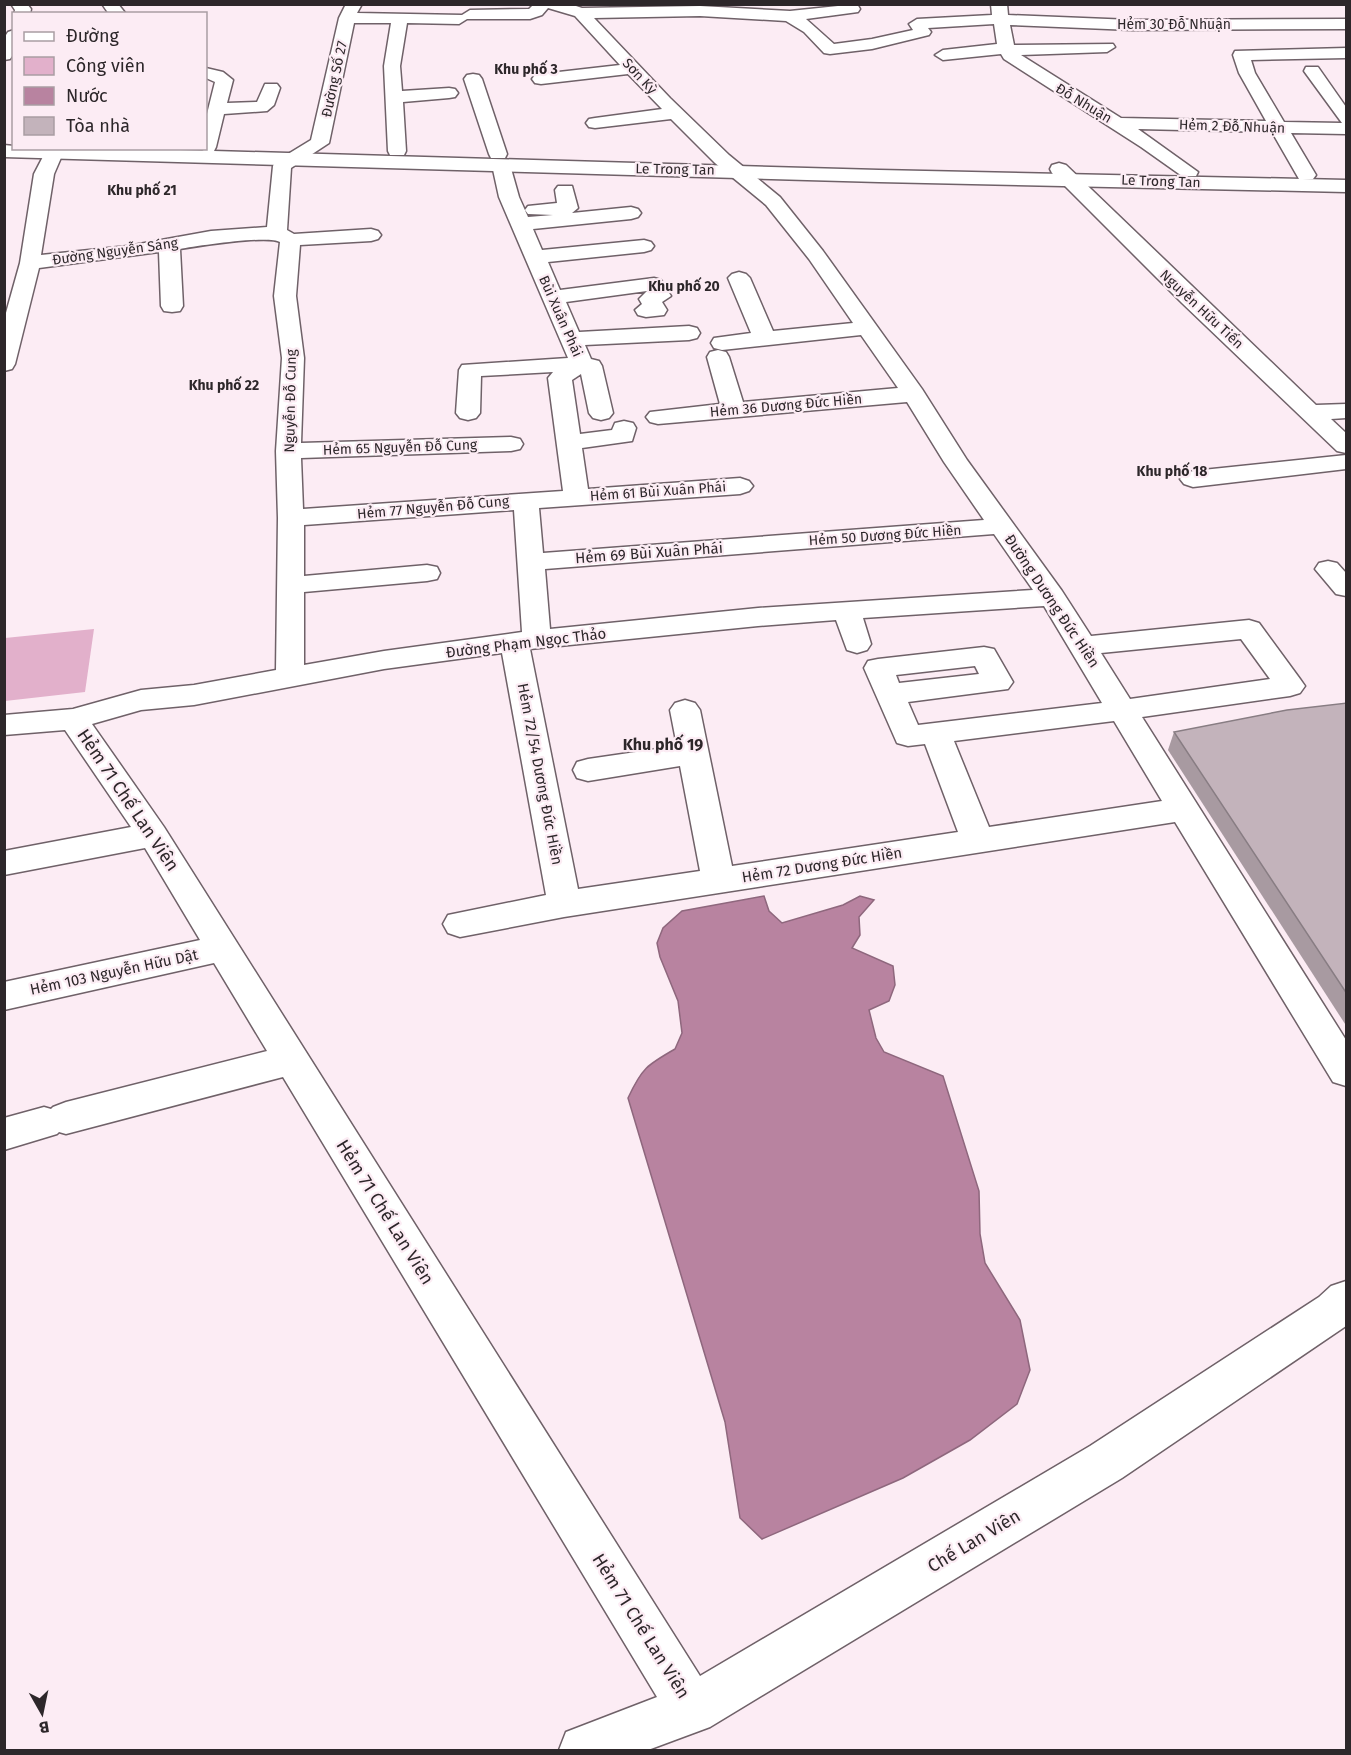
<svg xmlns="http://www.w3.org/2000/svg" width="1351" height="1755" viewBox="0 0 1351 1755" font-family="'Fira Sans',sans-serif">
<rect width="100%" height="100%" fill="#fcecf4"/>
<path fill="#e2b0cb" d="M 94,629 L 85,692 L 5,701 L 5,638 Z"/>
<path fill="#b883a0" stroke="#8e677d" stroke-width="1.5" d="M 764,896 L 769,911 L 782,923 L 843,905 L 860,896 L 874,900 L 859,917 L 860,935 L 852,948 L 893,966 L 895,985 L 889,1001 L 869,1010 L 876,1038 L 884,1052 L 943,1076 L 979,1191 L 980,1234 L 985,1263 L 1020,1320 L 1030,1370 L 1017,1404 L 970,1440 L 903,1478 L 762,1539 L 740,1518 L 725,1422 L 628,1098 C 642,1068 647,1065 675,1049 L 682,1033 L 678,1001 L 660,957 L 657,943 L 663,928 L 682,911 Z"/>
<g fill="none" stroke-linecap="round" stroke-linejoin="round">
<defs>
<path id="minor" d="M 11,4 L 27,4 L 31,9 L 30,14 L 14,14 L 15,10 Z
M 102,4 L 118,4 L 126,14 L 109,14 Z
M 346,4 L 362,4 L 357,13 L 462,15 L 470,10 L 529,9 L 534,4 L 570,4 L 582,8 L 700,6 L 790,11 L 857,4 L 860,9 L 858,12 L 806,19 L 834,44 L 872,39 L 913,30 L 909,24 L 917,19 L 992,15 L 991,4 L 1007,4 L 1008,15 L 1132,20 L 1346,19 L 1346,29 L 1132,30 L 1010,25 L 1014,45 L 1113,44 L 1115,47 L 1107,52 L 1021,55 L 1121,118 L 1266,121 L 1239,73 L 1233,55 L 1235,51 L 1346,48 L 1346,58 L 1251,60 L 1255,73 L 1284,122 L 1342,123 L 1304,71 L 1306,67 L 1318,67 L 1346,107 L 1346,134 L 1291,133 L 1316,175 L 1313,179 L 1299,179 L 1272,132 L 1138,129 L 1198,172 L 1196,176 L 1182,176 L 1141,147 L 1004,59 L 1001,54 L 943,60 L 935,55 L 943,50 L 997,44 L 994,24 L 928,28 L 931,32 L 929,35 L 872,49 L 830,54 L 824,53 L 804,32 L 786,21 L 700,16 L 594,18 L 670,98 L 729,155 L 780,197 L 823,251 L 922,389 L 967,460 L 1062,591 L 1091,636 L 1249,620 L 1259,623 L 1300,679 L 1305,686 L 1300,693 L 1290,696 L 1142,717 L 1346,1040 L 1346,1086 L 1333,1082 L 1175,822 L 564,917 L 460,937 L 448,933 L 443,924 L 448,915 L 546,895 L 502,653 L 384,669 L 194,705 L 141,710 L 92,724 L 164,827 L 700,1676 L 1090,1446 L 1319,1297 L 1331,1286 L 1346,1281 L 1346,1326 L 1122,1478 L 710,1727 L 648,1750 L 559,1750 L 566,1732 L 657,1697 L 283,1077 L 66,1134 L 59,1132 L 57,1134 L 4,1150 L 4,1118 L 44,1107 L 51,1109 L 53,1107 L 66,1102 L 267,1051 L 214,963 L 4,1010 L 4,982 L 200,940 L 145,848 L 4,875 L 4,851 L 131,827 L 65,730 L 4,735 L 4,715 L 73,709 L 141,690 L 194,685 L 276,670 L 278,518 L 276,451 L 282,358 L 274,296 L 280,242 C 268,235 197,246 180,249 L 183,306 L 180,311 L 172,312 L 164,311 L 161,306 L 159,252 L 39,268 L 15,364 L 12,369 L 4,371 L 4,320 L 20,263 L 34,174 L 47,149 L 61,149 L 63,153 L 54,174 L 41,255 L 128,246 L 211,231 L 267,227 L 273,166 L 275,162 L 311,140 L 339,18 ZM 548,8 L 575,16 L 620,65 L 541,74 L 535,75 L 532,79 L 535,83 L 541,84 L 628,74 L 662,109 L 595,118 L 589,119 L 586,123 L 589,127 L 595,128 L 671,119 L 715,163 L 766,205 L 809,259 L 853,323 L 773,331 L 750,278 L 746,274 L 739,272 L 732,274 L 728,278 L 751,333 L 714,338 L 711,343 L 714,348 L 722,350 L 861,335 L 898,388 L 743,402 L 729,357 L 726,352 L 718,350 L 710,352 L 707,357 L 720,404 L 650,412 L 646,417 L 650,422 L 658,424 L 907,402 L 944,462 L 984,520 L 543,553 L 539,508 L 740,494 L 749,491 L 753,486 L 749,481 L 740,478 L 588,489 L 582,448 L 632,441 L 636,428 L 633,423 L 624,421 L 615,423 L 612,430 L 580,434 L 572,380 L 581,374 L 589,413 L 593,418 L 601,420 L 609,418 L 613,413 L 602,366 L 599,361 L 591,359 L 585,345 L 689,340 L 697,338 L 700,333 L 697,328 L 689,326 L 579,332 L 566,302 L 647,291 L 639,299 L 642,304 L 635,310 L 638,315 L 646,317 L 664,315 L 667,310 L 662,302 L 671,296 L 661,280 L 654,278 L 560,290 L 548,262 L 644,252 L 651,250 L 654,246 L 651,242 L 644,240 L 542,250 L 533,229 L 631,219 L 638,217 L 641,213 L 638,209 L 631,207 L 572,213 L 578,208 L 572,186 L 558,186 L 555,190 L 557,203 L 528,206 L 525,210 L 528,214 L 553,215 L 528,217 L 519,197 L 510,165 L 508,161 L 494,161 L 492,165 L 499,197 L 568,358 L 462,365 L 459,370 L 456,413 L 460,418 L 468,420 L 476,418 L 480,413 L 481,376 L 553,372 L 548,378 L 563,491 L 303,509 L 301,458 L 511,451 L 520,449 L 523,444 L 520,439 L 511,437 L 301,443 L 304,358 L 296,296 L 300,245 L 371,241 L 378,239 L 381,235 L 378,231 L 371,229 L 294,234 L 287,230 L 291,168 L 329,143 L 354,23 L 391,23 L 384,66 L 388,151 L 390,155 L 404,155 L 406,151 L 403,102 L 449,98 L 455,97 L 458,93 L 455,89 L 449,88 L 402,91 L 400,66 L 407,23 L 459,24 L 467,19 L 530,19 L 542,15 ZM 514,510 L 522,632 L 384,651 L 304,665 L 304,592 L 427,581 L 437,579 L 440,573 L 437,567 L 427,565 L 304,576 L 304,525 ZM 994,534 L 1033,590 L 758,608 L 550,629 L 545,569 ZM 1044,606 L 1102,703 L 918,725 L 908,702 L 1008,689 L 1013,682 L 994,649 L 984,647 L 878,659 L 868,661 L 864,668 L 897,743 L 908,746 L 925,744 L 958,832 L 732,866 L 700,710 L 695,703 L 685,700 L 675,703 L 670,710 L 677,746 L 588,759 L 577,762 L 573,770 L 577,778 L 588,781 L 680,766 L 700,871 L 578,889 L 530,649 L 758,626 L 836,620 L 847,650 L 857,653 L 867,650 L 871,644 L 863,618 ZM 1241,639 L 1270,679 L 1130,699 L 1101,653 ZM 975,666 L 979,674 L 899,683 L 896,675 ZM 1114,721 L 1162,801 L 989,827 L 954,741 Z
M 14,30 L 14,53 L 10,59 L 4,60 L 4,38 L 8,32 Z
M 206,68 L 223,72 L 233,80 L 227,103 L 257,102 L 265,84 L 277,84 L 280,88 L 274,105 L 267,111 L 224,114 L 216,147 L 214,151 L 207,153 L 199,148 L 206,148 L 206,118 L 215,82 L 206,78 Z
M 473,74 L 479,75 L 482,79 L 507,154 L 505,158 L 491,158 L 489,154 L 464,79 L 467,75 Z
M 1059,163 L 1066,165 L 1316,405 L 1346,404 L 1346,418 L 1331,419 L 1346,433 L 1346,453 L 1337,451 L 1182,303 L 1052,173 L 1050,169 L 1052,165 Z
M 1346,455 L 1346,469 L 1193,487 L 1184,484 L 1180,479 L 1184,474 L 1193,471 Z
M 1328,561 L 1337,563 L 1346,573 L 1346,596 L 1336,594 L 1315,569 L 1319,563 Z"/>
<path id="major" d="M 4,145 L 14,146 L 14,148 L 112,148 L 879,170 L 1346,180 L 1346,192 L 879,182 L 4,157 Z"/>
</defs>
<use href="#minor" stroke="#6f6168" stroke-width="3"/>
<use href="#major" stroke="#6f6168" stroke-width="3"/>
<use href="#minor" fill="#fff" fill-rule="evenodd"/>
<use href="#major" fill="#fff" fill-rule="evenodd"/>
</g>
<path fill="#a89aa1" d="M 1347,703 L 1347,1027 L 1168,750 L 1174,732 Z"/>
<path fill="#c3b3bb" stroke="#887d83" stroke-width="1.5" d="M 1347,703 L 1347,994 L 1174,732 L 1287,710 Z"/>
<g text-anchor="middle" stroke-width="4.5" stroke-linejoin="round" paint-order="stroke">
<g font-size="14" fill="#2d272a" stroke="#fcecf4">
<text x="1174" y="29">Hẻm 30 Đỗ Nhuận</text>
<text transform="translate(640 76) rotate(47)" y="5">Sơn Kỳ</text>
<text transform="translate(334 79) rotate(-78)" y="5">Đường Số 27</text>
<text transform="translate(1084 103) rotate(31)" y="5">Đỗ Nhuận</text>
<text transform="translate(1232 126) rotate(2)" y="5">Hẻm 2 Đỗ Nhuận</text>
<text transform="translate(675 169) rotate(1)" y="5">Le Trong Tan</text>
<text transform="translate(1161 181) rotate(2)" y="5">Le Trong Tan</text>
<text transform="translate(115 251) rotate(-8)" y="5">Đường Nguyễn Sáng</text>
<text transform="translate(1202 309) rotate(43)" y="5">Nguyễn Hữu Tiến</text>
<text transform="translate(561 316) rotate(66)" y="5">Bùi Xuân Phái</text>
<text transform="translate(290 401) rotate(-89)" y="5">Nguyễn Đỗ Cung</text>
<text transform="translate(786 405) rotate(-5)" y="5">Hẻm 36 Dương Đức Hiền</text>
<text transform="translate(400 447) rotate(-2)" y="5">Hẻm 65 Nguyễn Đỗ Cung</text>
<text transform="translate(658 491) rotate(-4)" y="5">Hẻm 61 Bùi Xuân Phái</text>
<text transform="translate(433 507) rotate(-5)" y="5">Hẻm 77 Nguyễn Đỗ Cung</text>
<text transform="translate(885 535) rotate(-4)" y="5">Hẻm 50 Dương Đức Hiền</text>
</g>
<g font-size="14" font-weight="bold" fill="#2d272a" stroke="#fcecf4">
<text x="526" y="74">Khu phố 3</text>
<text x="142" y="195">Khu phố 21</text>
<text x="684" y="291">Khu phố 20</text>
<text x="224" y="390">Khu phố 22</text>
<text x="1172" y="476">Khu phố 18</text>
</g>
<g font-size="15" fill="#2d272a" stroke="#fcecf4">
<text transform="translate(649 553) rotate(-4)" y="5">Hẻm 69 Bùi Xuân Phái</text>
<text transform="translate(1052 601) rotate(56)" y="5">Đường Dương Đức Hiền</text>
<text transform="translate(526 643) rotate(-7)" y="5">Đường Phạm Ngọc Thảo</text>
<text transform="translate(540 774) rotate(79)" y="5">Hẻm 72/54 Dương Đức Hiền</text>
<text transform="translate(822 865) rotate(-9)" y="5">Hẻm 72 Dương Đức Hiền</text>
<text transform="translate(114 972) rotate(-12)" y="5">Hẻm 103 Nguyễn Hữu Dật</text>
</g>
<g font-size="16" font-weight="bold" fill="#2d272a" stroke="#fcecf4">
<text x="663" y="750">Khu phố 19</text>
</g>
<g font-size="18" fill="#2d272a" stroke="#fcecf4">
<text transform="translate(128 800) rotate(56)" y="6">Hẻm 71 Chế Lan Viên</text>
<text transform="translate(385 1212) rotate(58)" y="6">Hẻm 71 Chế Lan Viên</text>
<text transform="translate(974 1541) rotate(-31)" y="6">Chế Lan Viên</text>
<text transform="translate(641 1626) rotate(58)" y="6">Hẻm 71 Chế Lan Viên</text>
</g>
</g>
<rect width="1351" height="1755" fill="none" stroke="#2d272a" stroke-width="12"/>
<rect x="12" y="12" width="195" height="138" fill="#fcecf4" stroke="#a99da3" stroke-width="1.5"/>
<rect x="24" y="32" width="30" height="9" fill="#ffffff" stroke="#a99da3" stroke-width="1.5"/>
<text x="66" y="42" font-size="18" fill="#2d272a">Đường</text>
<rect x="24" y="57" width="30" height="18" fill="#e2b0cb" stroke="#a99da3" stroke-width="1.5"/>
<text x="66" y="72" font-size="18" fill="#2d272a">Công viên</text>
<rect x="24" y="87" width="30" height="18" fill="#b883a0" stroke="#a99da3" stroke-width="1.5"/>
<text x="66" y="102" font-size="18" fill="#2d272a">Nước</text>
<rect x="24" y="117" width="30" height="18" fill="#c3b3bb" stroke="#a99da3" stroke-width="1.5"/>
<text x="66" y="132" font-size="18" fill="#2d272a">Tòa nhà</text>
<g transform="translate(42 1713) rotate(171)" stroke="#fcecf4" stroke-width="4.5" paint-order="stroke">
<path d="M0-4.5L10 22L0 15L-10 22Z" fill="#2d272a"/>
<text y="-9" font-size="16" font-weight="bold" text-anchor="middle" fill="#2d272a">B</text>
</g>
</svg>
